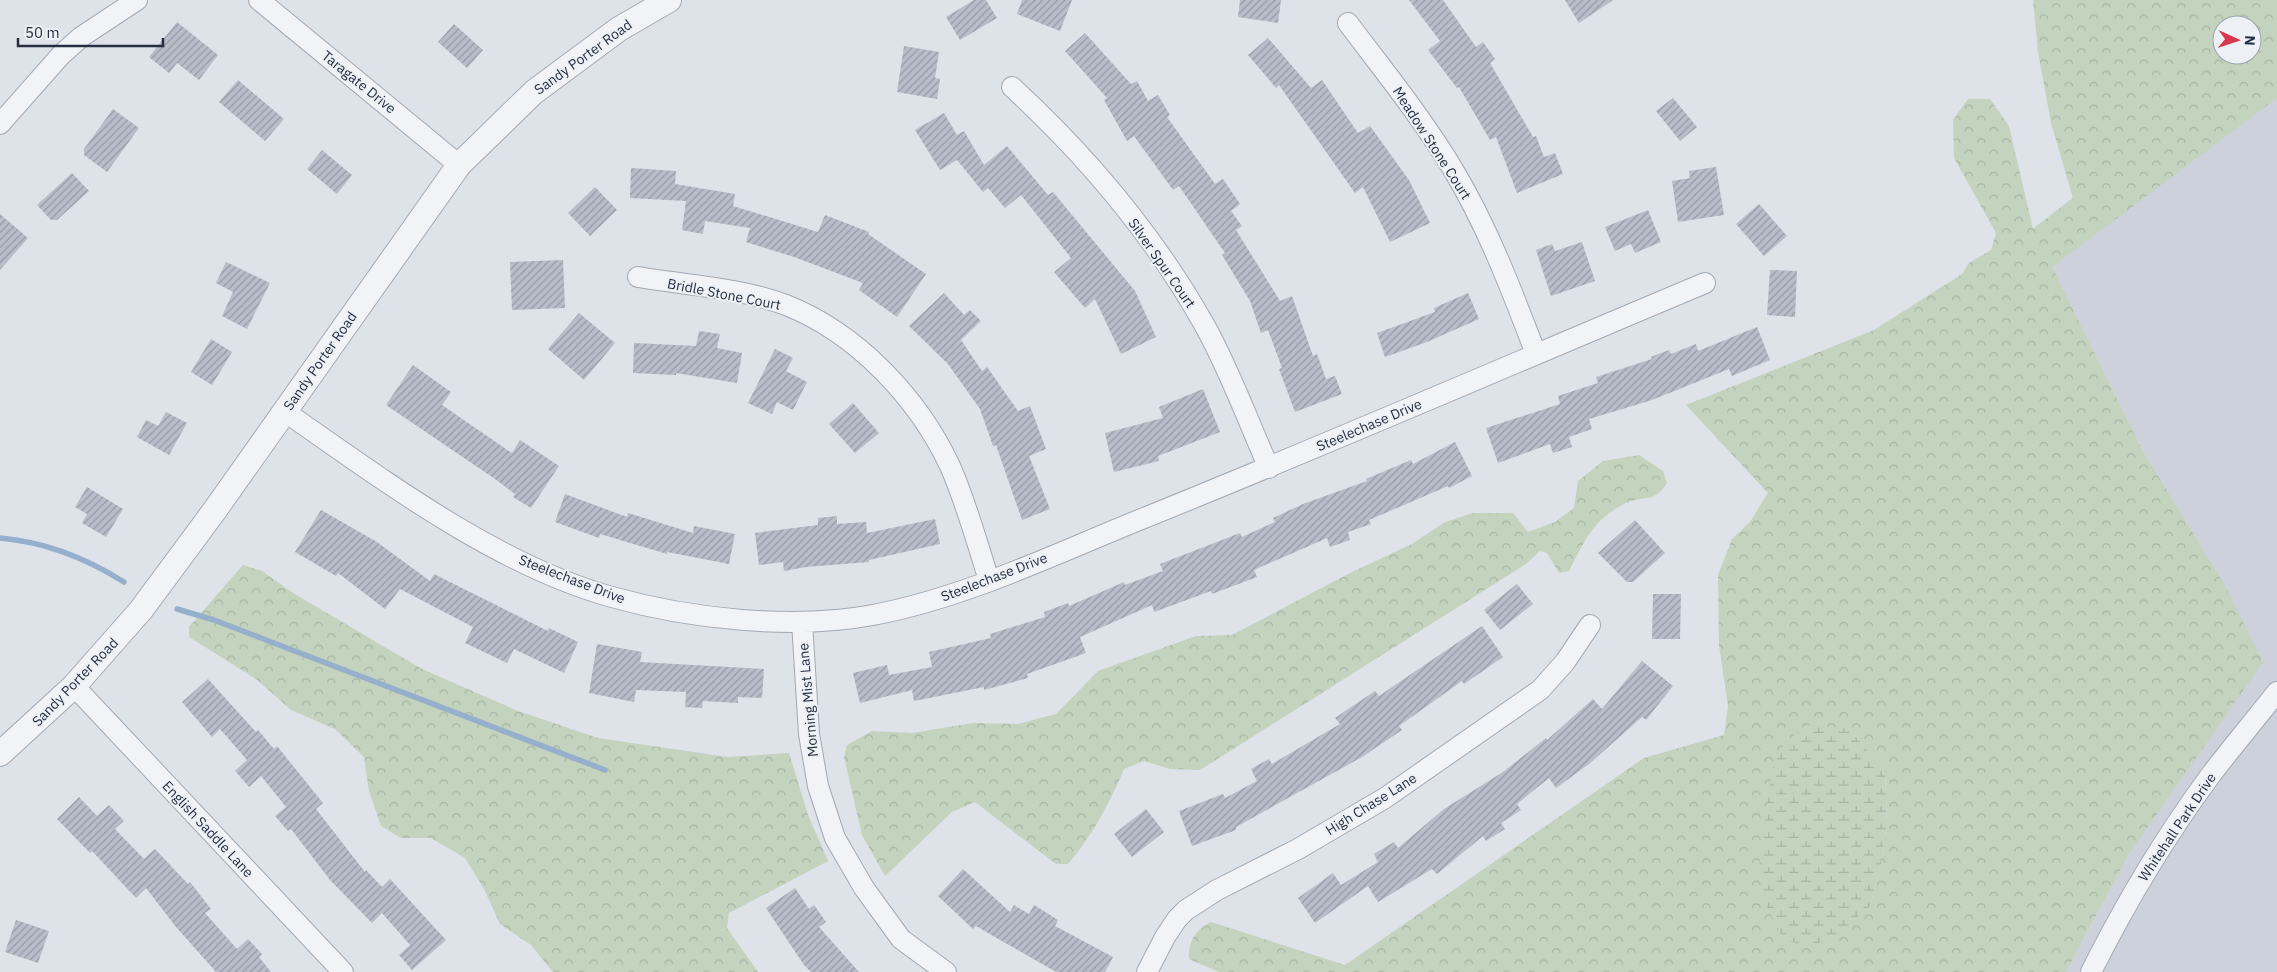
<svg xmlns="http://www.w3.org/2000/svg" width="2277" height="972" viewBox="0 0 2277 972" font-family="'IBM Plex Sans',sans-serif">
<defs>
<pattern id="forest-crowns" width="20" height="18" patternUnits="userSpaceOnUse" patternTransform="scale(1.25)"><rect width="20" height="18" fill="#c3d3be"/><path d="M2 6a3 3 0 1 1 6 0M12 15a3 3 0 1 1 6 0" fill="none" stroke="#a7b5a4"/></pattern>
<pattern id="wetland-marsh" width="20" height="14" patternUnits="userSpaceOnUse" patternTransform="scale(1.25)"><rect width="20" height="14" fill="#c3d3be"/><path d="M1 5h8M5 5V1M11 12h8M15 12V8" fill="none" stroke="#a7b5a4"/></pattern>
<pattern id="building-hatch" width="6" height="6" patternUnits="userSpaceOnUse" patternTransform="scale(1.25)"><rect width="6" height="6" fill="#b7bec9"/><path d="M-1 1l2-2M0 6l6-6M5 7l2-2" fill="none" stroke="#959ba5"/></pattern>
</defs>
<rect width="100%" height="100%" fill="#dee2e9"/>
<path fill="#ccd1db" d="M 2277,38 L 2277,972 L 2066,972 L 2129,854 L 2223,582 L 2143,451 L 2033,229 Z"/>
<path fill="url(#forest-crowns)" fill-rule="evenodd" d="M 2033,0 L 2277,0 L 2277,98 L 2052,267 L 2143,451 L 2223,582 L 2263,662 L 2129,854 L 2066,972 L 1219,972 L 1189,959 C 1188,941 1195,930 1211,922 L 1345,965 L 1644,758 L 1724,735 L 1728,706 L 1719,645 L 1718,575 L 1732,539 L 1750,522 L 1768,493 L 1686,405 L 1874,330 L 1962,274 L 1969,263 L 1991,250 L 1996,233 L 1954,158 L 1953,120 L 1968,99 L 1990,99 L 2009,126 L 2033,229 L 2073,198 L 2051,123 L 2038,52 ZM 2222,25 L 2252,25 L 2252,55 L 2222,55 ZM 1849,729 L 1885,770 L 1887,825 L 1881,864 L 1870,906 Z
M 1639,455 L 1663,471 L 1667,483 C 1656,501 1648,496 1631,501 C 1624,503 1614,510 1608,514 C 1589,528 1579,552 1569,571 L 1559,573 L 1547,553 L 1540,551 L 1526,564 L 1200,770 L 1170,769 L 1144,761 L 1124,769 C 1110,803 1092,836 1068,864 L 1056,864 L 975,802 L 952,812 L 885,876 L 862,835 L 844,757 L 847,745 L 872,731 L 912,733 L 973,723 L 1018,724 L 1056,714 L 1098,671 L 1196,636 L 1232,635 L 1348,574 L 1412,544 L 1445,522 L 1473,513 L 1513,513 L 1528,532 L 1555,522 L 1574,508 L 1578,481 L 1603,461 Z
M 243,565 L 262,571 L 293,593 L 422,669 L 518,711 L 598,738 L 728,757 L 789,753 L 808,815 L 828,861 L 729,913 L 727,928 L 758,972 L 553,972 L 531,945 L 500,924 L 484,889 L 465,858 L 431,838 L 401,838 L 381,826 L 369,791 L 364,757 L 335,729 L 291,710 L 256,679 L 189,637 L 189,627 Z"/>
<path fill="url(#wetland-marsh)" d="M 1807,725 L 1849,729 L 1885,770 L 1887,825 L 1881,864 L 1870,906 L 1838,934 L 1814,945 L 1784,941 L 1767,907 L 1759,867 L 1772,769 L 1784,743 Z"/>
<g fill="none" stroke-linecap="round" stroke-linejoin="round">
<path stroke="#95afcc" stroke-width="5.5" d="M 0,538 C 46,542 86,558 124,582
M 177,609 L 214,620 L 605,770"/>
</g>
<path fill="url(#building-hatch)" d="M 974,0 L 986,0 L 997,18 L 960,40 L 946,17 Z
M 1022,0 L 1072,0 L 1060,31 L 1017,14 Z
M 1240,0 L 1281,0 L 1278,23 L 1238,17 Z
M 1409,0 L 1443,0 L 1476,47 L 1483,42 L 1495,59 L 1490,63 L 1533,137 L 1536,136 L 1544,157 L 1555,153 L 1563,174 L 1517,193 L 1496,137 L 1490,140 L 1459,87 L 1457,88 L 1428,50 L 1440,41 Z
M 1565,0 L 1613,0 L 1579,23 Z
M 177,22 L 218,55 L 199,80 L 177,63 L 169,73 L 149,57 Z
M 454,24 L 483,50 L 467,68 L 438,42 Z
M 1085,33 L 1131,84 L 1137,81 L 1148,101 L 1158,95 L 1170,115 L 1167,117 L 1215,184 L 1223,179 L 1240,204 L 1231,211 L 1242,226 L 1236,230 L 1280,301 L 1292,296 L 1313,356 L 1317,354 L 1326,379 L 1335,376 L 1342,394 L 1295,412 L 1279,369 L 1282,368 L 1268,330 L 1261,333 L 1250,301 L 1222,255 L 1225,253 L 1179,186 L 1173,190 L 1134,136 L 1127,141 L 1104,100 L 1107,98 L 1065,51 Z
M 1268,38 L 1311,88 L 1322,80 L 1358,133 L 1370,126 L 1409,180 L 1430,223 L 1390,242 L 1363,187 L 1355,193 L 1279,85 L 1276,88 L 1248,55 Z
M 904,46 L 939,52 L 935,78 L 940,79 L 937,99 L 897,92 Z
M 238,80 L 284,119 L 265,141 L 219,102 Z
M 1673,98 L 1697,127 L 1680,141 L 1656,111 Z
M 113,109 L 139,128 L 107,172 L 84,155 L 84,149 Z
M 944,113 L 957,135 L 964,131 L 984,165 L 1007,146 L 1048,195 L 1053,192 L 1135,291 L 1156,337 L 1121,354 L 1095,299 L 1085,308 L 1054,272 L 1071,258 L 1021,195 L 1005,208 L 988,188 L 983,192 L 957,160 L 940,170 L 915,130 Z
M 322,150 L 352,175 L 337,194 L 307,169 Z
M 1716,167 L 1724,215 L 1678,222 L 1672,181 L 1690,178 L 1689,171 Z
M 631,168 L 676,171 L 675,184 L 735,194 L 733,206 L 818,232 L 825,215 L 869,232 L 868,234 L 926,274 L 897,317 L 859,290 L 863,283 L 794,257 L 746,242 L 750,228 L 705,221 L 703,234 L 682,230 L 686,201 L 630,198 Z
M 72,173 L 89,191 L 57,220 L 51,220 L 37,205 Z
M 595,187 L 617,210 L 590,236 L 568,213 Z
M 1759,204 L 1787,236 L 1764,256 L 1736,224 Z
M 1648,210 L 1661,242 L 1635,253 L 1631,244 L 1615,251 L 1605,227 Z
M 0,214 L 28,238 L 0,270 Z
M 1582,242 L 1595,281 L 1551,296 L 1536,250 L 1552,244 L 1555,251 Z
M 563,260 L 565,308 L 512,310 L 510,262 Z
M 226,262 L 270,283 L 247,329 L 222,316 L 233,292 L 216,283 Z
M 1770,270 L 1797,271 L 1795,317 L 1767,315 Z
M 944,293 L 964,315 L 970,310 L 981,321 L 961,340 L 982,371 L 987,367 L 1018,411 L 1030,406 L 1046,449 L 1029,456 L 1050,509 L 1022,520 L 996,445 L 993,446 L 980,409 L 948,364 L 909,326 Z
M 1468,293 L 1479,319 L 1427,342 L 1385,357 L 1377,333 L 1435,312 L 1434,308 Z
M 579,313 L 615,343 L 584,380 L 548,349 Z
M 1757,327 L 1770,360 L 1732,376 L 1729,369 L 1652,400 L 1589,419 L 1592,429 L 1569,437 L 1572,447 L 1553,453 L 1550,444 L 1498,463 L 1486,428 L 1560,404 L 1558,396 L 1598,383 L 1596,377 L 1652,359 L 1651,357 L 1669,350 L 1671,354 L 1696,344 L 1698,351 Z
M 699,331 L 720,334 L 717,348 L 742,353 L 737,383 L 676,373 L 676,375 L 633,373 L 634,343 L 696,346 Z
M 211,339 L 232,352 L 212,385 L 191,372 Z
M 775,349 L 793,358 L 786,371 L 807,382 L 793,410 L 777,402 L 772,414 L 748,403 Z
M 413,365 L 451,392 L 442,405 L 512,453 L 520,440 L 559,466 L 531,508 L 513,497 L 515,494 L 495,479 L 386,405 Z
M 1203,389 L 1220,432 L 1158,456 L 1159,461 L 1114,472 L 1105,433 L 1163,418 L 1159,407 Z
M 853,403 L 879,433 L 855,453 L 829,424 Z
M 166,412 L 187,423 L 169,455 L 137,437 L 146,420 L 158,426 Z
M 1455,442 L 1472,476 L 1449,488 L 1448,486 L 1369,520 L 1371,524 L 1348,532 L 1350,540 L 1330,547 L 1327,538 L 1254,570 L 1257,577 L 1212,594 L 1211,591 L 1154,612 L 1152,605 L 1080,637 L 1086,653 L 1027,674 L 1028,678 L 984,690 L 984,687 L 914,701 L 912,690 L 860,703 L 853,673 L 887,665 L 889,675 L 932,667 L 929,652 L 991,638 L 990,634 L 1045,617 L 1044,612 L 1068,603 L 1069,606 L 1124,582 L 1125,585 L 1163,571 L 1160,564 L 1240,533 L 1242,537 L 1275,522 L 1273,518 L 1303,504 L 1367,481 L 1366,479 L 1411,460 L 1413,464 Z
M 87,487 L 123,509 L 106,537 L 82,523 L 87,514 L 75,507 Z
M 565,494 L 627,517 L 628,513 L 693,533 L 694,526 L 735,534 L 729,564 L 667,552 L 667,554 L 600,534 L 599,538 L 555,522 Z
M 321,510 L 377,542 L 430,581 L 434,574 L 548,631 L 549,628 L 578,642 L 564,673 L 514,649 L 507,663 L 465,643 L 473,627 L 400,589 L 385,609 L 338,573 L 336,576 L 295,552 Z
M 837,516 L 837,524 L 866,522 L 867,533 L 935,519 L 940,544 L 869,560 L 869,562 L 806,567 L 784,571 L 783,562 L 759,565 L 755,533 L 818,525 L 818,518 Z
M 1635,520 L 1665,553 L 1633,582 L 1627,582 L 1598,553 Z
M 1517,584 L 1533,604 L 1500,630 L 1484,610 Z
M 1653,594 L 1681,594 L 1680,639 L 1652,639 Z
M 1482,626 L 1503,657 L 1464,684 L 1462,681 L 1399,726 L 1402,730 L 1362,757 L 1236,827 L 1236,830 L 1192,846 L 1179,811 L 1223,794 L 1225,798 L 1257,781 L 1251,769 L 1269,759 L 1272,764 L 1340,724 L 1335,718 L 1375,691 L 1379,696 Z
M 597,644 L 642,652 L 640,662 L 764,669 L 762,698 L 738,697 L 738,703 L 703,701 L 702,708 L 685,707 L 686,692 L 636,690 L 634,702 L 589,693 Z
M 1642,661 L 1673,686 L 1646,720 L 1642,717 L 1589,764 L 1556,788 L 1549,778 L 1517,804 L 1521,810 L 1501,823 L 1505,829 L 1486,841 L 1483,836 L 1437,874 L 1432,869 L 1378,902 L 1368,886 L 1315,923 L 1298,898 L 1333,873 L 1341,885 L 1378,862 L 1374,854 L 1394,842 L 1398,848 L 1444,809 L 1503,772 L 1546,738 L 1547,740 L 1593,699 L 1602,709 Z
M 208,679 L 256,732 L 258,730 L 274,749 L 277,746 L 323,803 L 316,809 L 365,872 L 366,870 L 382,887 L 390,879 L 446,940 L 412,970 L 399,955 L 410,945 L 382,913 L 372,923 L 330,880 L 291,829 L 288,831 L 275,816 L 286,807 L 261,776 L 249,787 L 235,771 L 247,760 L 220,729 L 212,737 L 182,702 Z
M 79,797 L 97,816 L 109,805 L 124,821 L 115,829 L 144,859 L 155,849 L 188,884 L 190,882 L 211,909 L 205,913 L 237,949 L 248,939 L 262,954 L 259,957 L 271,972 L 216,972 L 176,927 L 146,888 L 136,898 L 92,851 L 90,853 L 57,819 Z
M 1146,809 L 1164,832 L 1132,857 L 1114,834 Z
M 963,869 L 1010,912 L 1014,905 L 1029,914 L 1034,905 L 1058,920 L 1055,926 L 1113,957 L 1105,972 L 1056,972 L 976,926 L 973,929 L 938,896 Z
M 795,888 L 809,909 L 814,905 L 826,922 L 819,927 L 859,972 L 811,972 L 804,965 L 766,908 Z
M 16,920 L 49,931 L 38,963 L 5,952 Z"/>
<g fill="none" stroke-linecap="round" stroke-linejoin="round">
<defs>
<path id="minor" d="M 259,0 L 459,165
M 1348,23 C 1384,71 1423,119 1454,171 C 1488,228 1512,291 1536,354
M 1012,87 C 1087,156 1155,237 1205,326 C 1230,371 1248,421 1269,468
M 0,124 L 61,55 L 81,37 L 137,0
M 638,277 C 685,285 742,288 786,305 C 857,333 918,398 950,466 C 966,502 977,543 989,580
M 284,411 C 382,479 496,565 612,597 C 690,619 793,630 873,615 C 968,597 1059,552 1149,516 C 1335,441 1519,361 1705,283
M 802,622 L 809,734 L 818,786 L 835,838 L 864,888 L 901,939 L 946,972
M 74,686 L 343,972
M 1147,972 L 1165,937 L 1177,919 L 1186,910 L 1217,890 L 1298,849 L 1385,798 L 1540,690 L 1565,662 L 1590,625
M 2091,972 C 2125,904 2165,837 2210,776 C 2232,747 2255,720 2277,692"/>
<path id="tertiary" d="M 0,754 L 74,686 L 141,610 L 215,510 L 459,165 L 534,92 L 619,29 L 669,0"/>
</defs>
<use href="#minor" stroke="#a3a9b3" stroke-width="22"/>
<use href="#tertiary" stroke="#a3a9b3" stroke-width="26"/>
<use href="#minor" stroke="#f1f3f7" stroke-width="20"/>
<use href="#tertiary" stroke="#f1f3f7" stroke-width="24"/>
</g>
<g text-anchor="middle" stroke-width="4" stroke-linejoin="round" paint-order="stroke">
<g font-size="14" fill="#262f41" stroke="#edf1f6">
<text transform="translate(583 57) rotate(-36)" y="5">Sandy Porter Road</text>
<text transform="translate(359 82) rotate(39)" y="5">Taragate Drive</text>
<text transform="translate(1432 143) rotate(57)" y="5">Meadow Stone Court</text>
<text transform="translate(1162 263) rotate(55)" y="5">Silver Spur Court</text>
<text transform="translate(724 294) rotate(11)" y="5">Bridle Stone Court</text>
<text transform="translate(320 361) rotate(-55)" y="5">Sandy Porter Road</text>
<text transform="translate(1369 425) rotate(-23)" y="5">Steelechase Drive</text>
<text transform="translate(994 577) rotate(-21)" y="5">Steelechase Drive</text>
<text transform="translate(572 579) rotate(21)" y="5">Steelechase Drive</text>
<text transform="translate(75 682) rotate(-46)" y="5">Sandy Porter Road</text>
<text transform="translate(808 700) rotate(-95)" y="5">Morning Mist Lane</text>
<text transform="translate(1371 804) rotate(-32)" y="5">High Chase Lane</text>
<text transform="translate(2177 827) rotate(-56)" y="5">Whitehall Park Drive</text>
<text transform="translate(208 829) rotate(47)" y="5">English Saddle Lane</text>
</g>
</g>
<g transform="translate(2237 40) rotate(93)"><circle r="24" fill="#edf1f6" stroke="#9da3ae"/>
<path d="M0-4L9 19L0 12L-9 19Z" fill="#d9374c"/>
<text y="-8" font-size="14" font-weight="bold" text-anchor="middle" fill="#262f41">N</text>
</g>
<path d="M18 38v8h145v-8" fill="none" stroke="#262f41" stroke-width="2.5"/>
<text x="25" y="38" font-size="15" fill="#262f41" stroke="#edf1f6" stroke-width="4" paint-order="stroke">50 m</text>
</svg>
